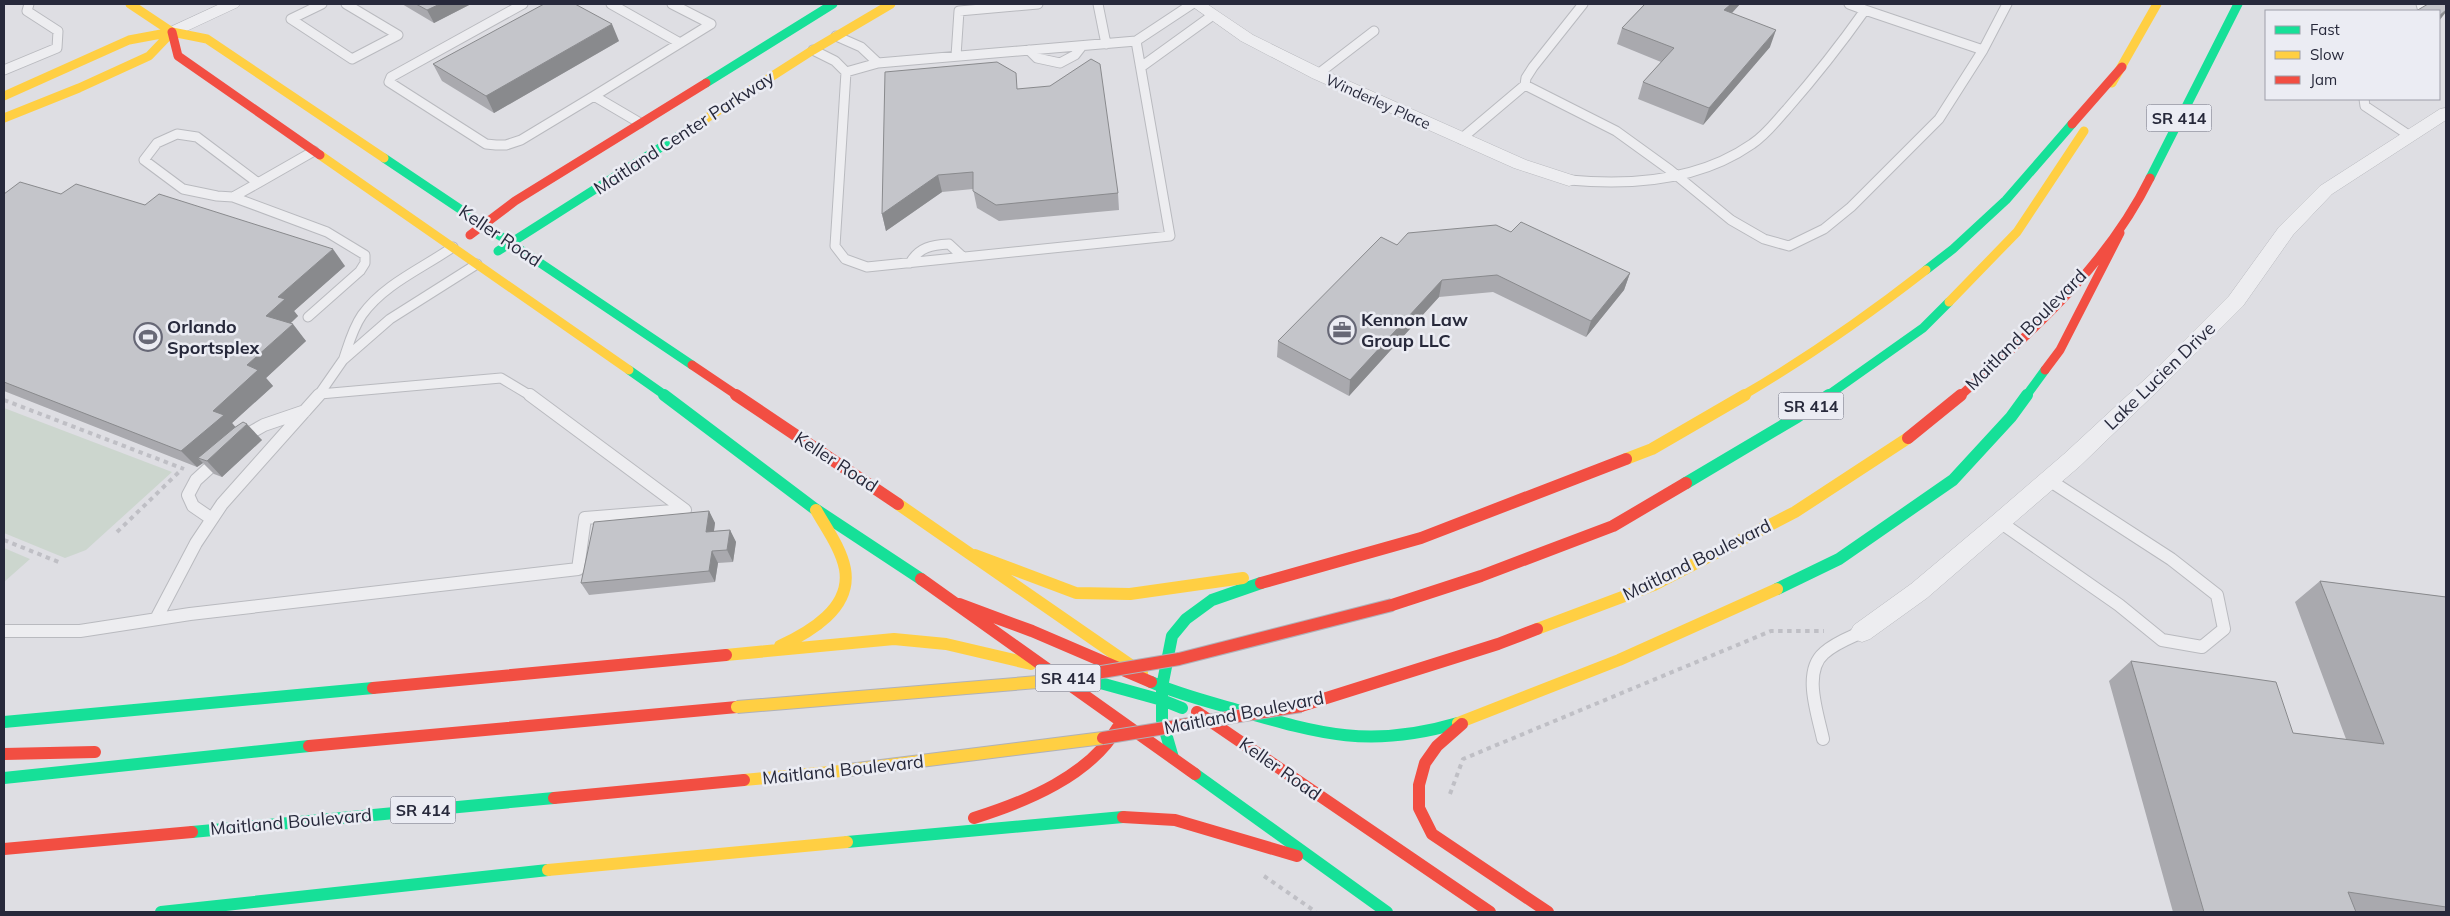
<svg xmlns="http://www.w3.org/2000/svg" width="2450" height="916" viewBox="0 0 2450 916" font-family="Mulish,sans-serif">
<rect width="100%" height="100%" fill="#dedee3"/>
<path fill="#ccd6ce" d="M 4,408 L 172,472 L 86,550 L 65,558 L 4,533 Z
M 4,548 L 30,559 L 4,582 Z"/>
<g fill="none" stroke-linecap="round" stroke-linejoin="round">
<defs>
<path id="lane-far1" d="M 322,4 L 291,19 L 352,59 L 398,35 L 346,4
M 523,4 L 391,77 L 389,82 L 486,144 L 496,145 L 506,145 L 521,140 L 594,96 L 640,123
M 611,4 L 680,43
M 672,4 L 711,24
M 1098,4 L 1106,44
M 1583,4 L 1533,67 L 1526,78 L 1525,85 L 1616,131 L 1670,170 L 1731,220 L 1764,239 L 1789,246 L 1824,229 L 1851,207 L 1939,119 L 1983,50 L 2007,4
M 2421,4 L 2423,11
M 1865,10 L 1983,50
M 836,36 L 861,47 L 878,63
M 1136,41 L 1192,4
M 1136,41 L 1170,236 L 867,267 L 845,259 L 835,246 L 846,72 L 878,63 Z
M 813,50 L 835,61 L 846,72
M 1029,50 L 1037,58 L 1060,63 L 1075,55 L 1082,46
M 956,56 L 959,11 L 1038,4
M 1141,67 L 1213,15
M 4,70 L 57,48 L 58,31 L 27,11 L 29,4
M 1318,74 L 1374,31
M 594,96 L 711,24
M 2364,99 L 2365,106 L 2410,136
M 177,134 L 197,137 L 258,183 L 233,197 L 217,196 L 183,189 L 144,160 L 157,143 Z
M 1461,139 L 1525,85
M 1569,180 C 1632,186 1699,181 1752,144 C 1766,135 1776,121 1787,109 C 1815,77 1841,44 1865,10 L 1849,4
M 258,183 L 314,151
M 233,197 L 327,232 L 365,255 L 365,263 L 360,271 L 308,317
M 910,263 C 919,247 932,245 949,244 L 963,257
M 344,358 C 349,343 353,328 362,315 C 384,284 423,268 453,247
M 320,394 L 501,378 L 531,396
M 318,396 L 343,360 L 390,319 L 477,264"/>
<path id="lane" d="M 241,438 L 264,425 L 305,411
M 212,519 L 193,506 L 188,495 L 196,480 L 219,459
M 2000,522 L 2119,605 L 2162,640 L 2202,647 L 2224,629 L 2217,595 L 2171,559 L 2049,480
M 156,619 L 196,543 L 222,504 L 319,395
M 4,631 L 80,631 L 190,614 L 578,569 L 585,518 L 685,510 L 530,395
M 1823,739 C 1818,715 1802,672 1824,653 C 1835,643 1849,638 1862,632"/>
<path id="street" d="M 220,4 L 240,4 L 238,7 L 178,35 L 172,37 L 164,32 L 166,29 Z
M 1189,4 L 1207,4 L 1253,35 L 1324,70 L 1526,160 L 1575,176 L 1578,180 L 1575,184 L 1569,186 L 1514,168 L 1312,78 L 1241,41 Z
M 2446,108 L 2446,120 L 2332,194 L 2293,235 L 2243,306 L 2169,380 L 2080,466 L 2008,528 L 1927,598 L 1870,639 L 1862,642 L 1854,639 L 1850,632 L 1854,625 L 1911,584 L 1992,516 L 2064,454 L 2155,370 L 2229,296 L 2279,227 L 2320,186 L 2440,109 Z"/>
</defs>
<use href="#lane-far1" stroke="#b9babf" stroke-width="11"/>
<use href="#lane" stroke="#b9babf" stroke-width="14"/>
<use href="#street" stroke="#b9babf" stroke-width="1"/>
<path stroke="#bfbfc5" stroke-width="4" stroke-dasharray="4.5 4.5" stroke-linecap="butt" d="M 4,400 L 184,469
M 117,532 L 179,472
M 4,540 L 61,563
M 1450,794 L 1463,759 L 1771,631 L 1824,631
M 1264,876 L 1316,912"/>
<use href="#lane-far1" stroke="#ededf0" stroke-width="9"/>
<use href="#lane" stroke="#ededf0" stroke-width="12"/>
<use href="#street" fill="#ededf0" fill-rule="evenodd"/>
<path stroke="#16e098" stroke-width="9" d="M 706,83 L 833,4
M 384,158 L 692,365
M 2150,178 L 2238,4
M 498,251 L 688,130
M 1926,270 L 1953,249 L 2006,200 L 2072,124
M 629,370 L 666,396
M 1827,396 L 1923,328 L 1949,302
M 2026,396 L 2045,370"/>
<path stroke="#16e098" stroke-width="12" d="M 664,395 L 815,509 L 921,579
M 1686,483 L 1797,417 L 1829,395
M 1777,589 L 1839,559 L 1953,480 L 2011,417 L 2027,395
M 1075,676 L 1162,700 L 1182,708
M 1151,682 C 1178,694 1206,701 1234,709 C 1320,734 1370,749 1458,723
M 4,722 L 373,688
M 1173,758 L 1162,720 L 1162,687 L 1172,636 L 1186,619 L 1212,600 L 1261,583
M 1195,774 L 1387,912
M 4,778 L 309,746
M 192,832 L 554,798
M 847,842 L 1123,817
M 161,912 L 548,870"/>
<path stroke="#ffcf43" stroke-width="9" d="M 130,4 L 172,32 L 207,39 L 384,158
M 2112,83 L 2157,4
M 4,96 L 129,40 L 172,32
M 4,118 L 79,88 L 149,56 L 172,32
M 688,130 L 813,50 L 891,4
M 320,155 L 629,370
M 1949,302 L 2017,232 L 2084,131
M 1742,396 C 1807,358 1867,316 1926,270"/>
<path stroke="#ffcf43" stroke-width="12" d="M 1626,459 L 1652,449 L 1745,395
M 898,504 L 1142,673
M 975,555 L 1076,593 L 1130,594 L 1243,578
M 1537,629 L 1654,585 L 1795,512 L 1908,438
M 780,646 C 810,632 852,608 845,569 C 841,548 826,528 816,510
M 726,655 L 894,639 L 946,644 L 1031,664
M 1458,723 L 1619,660 L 1777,589
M 744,780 L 841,771
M 548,870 L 847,842"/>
<path stroke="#f24e42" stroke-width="9" d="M 172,32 L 178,56 L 320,155
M 2072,124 L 2122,67
M 470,235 L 515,201 L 706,83
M 692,365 L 738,396
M 2045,370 L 2060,350 L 2120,233
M 1960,396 C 2033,330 2106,267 2150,178"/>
<path stroke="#f24e42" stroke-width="12" d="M 736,395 L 898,504
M 1908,438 L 1961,395
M 921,579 L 1195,774
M 1261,583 L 1421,538 L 1626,459
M 959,604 L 1032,631 L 1151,682
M 1392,605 L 1481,576 L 1613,526 L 1686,483
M 373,688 L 726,655
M 1301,706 L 1498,644 L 1537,629
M 1197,712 L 1490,912
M 1462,724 L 1437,746 L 1425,763 L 1419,785 L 1419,808 L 1432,834 L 1548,912
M 309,746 L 737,707
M 4,754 L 95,752
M 554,798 L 744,780
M 1123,817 L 1175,820 L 1297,856
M 974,818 C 1025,802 1090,776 1118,727
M 4,849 L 192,832"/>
<defs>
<path id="slow-bridge" d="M 737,707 L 1050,681 L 1096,673
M 841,771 L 1103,738"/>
<path id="jam-bridge" d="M 1096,673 L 1179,659 L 1392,605
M 1103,738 L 1301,706"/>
</defs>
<use href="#slow-bridge" stroke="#b0b1b8" stroke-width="14" stroke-linecap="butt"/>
<use href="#jam-bridge" stroke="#b0b1b8" stroke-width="14" stroke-linecap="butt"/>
<use href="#slow-bridge" stroke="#ffcf43" stroke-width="12"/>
<use href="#jam-bridge" stroke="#f24e42" stroke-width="12"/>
</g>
<path fill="#a9a9ae" d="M 402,4 L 471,4 L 434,23 Z
M 1645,4 L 1740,4 L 1732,13 L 1770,47 L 1703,125 L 1638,99 L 1643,82 L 1661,62 L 1617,44 L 1622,28 Z
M 619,41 L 494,113 L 442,81 L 433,64 Z
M 1018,89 L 1118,193 L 1119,210 L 999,221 L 977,208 L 973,189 L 942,192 L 886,231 L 882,214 Z
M 4,194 L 61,194 L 145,205 L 345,266 L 294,311 L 298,316 L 290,324 L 306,341 L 266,378 L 273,386 L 232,423 L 235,427 L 262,440 L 222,477 L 214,474 L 203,463 L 197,467 L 4,391 Z
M 1397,245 L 1630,273 L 1624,290 L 1586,337 L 1493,292 L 1439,297 L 1349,396 L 1277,357 L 1278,341 Z
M 709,511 L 715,523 L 714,531 L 730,530 L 736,542 L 733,562 L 718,563 L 715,582 L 589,595 L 581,583 Z
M 2320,581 L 2446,597 L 2446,912 L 2173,912 L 2109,681 L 2131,661 L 2293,733 L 2346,739 L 2295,602 Z"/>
<path fill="#898a8d" d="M 440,4 L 471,4 L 434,23 L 427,10 Z
M 1731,4 L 1740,4 L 1719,27 L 1724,10 Z
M 2446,10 L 2446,12 L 2439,21 L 2439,16 Z
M 612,24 L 619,41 L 494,113 L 486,96 Z
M 1776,30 L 1770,47 L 1703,125 L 1709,108 Z
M 938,175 L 942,192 L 886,231 L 882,214 Z
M 333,249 L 345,266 L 294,311 L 298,316 L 280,333 L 266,316 L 278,297 Z
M 1630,273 L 1624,290 L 1586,337 L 1591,321 Z
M 1442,280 L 1439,297 L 1349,396 L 1350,380 Z
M 293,324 L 306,341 L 266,378 L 273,386 L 232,423 L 239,431 L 198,458 L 203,463 L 197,467 L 181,451 L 247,365 Z
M 247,424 L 262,440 L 222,477 L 207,461 Z
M 709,511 L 715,523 L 712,544 L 706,532 Z
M 730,530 L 736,542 L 733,562 L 727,550 Z
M 712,551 L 718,563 L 715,582 L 709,571 Z"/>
<path fill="#c4c5ca" stroke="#898a8d" d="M 416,4 L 440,4 L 427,10 Z
M 544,4 L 575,4 L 612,24 L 486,96 L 433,64 Z
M 1645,4 L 1731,4 L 1724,10 L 1776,30 L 1709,108 L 1643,82 L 1674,48 L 1622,28 Z
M 2428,4 L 2444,4 L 2446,6 L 2446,10 L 2439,16 L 2439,11 L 2416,11 Z
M 1091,59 L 1100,64 L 1118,193 L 996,205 L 973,191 L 973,172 L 938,175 L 882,214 L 885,72 L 997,62 L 1016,73 L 1017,89 L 1050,86 Z
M 20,182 L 61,194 L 76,184 L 145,205 L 159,194 L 333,249 L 278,297 L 285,299 L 266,316 L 293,324 L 247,365 L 258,370 L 213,411 L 224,415 L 181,451 L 4,382 L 4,194 Z
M 1521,222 L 1630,273 L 1591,321 L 1497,275 L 1442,280 L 1350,380 L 1278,341 L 1381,237 L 1397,245 L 1408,233 L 1496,225 L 1511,232 Z
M 243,422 L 247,424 L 207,461 L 198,458 L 234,428 Z
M 709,511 L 706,532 L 730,530 L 727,550 L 712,551 L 709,571 L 581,583 L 594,522 Z
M 2320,581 L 2446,597 L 2446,907 L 2348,892 L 2356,912 L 2204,912 L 2131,661 L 2276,682 L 2293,733 L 2384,744 Z"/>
<defs>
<symbol id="office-ring" viewBox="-11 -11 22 22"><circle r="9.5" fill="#ebecf3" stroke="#676876" stroke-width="1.5"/><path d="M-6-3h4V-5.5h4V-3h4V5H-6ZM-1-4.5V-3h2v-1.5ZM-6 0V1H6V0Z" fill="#676876"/></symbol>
<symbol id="stadium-ring" viewBox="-11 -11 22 22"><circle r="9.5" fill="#ebecf3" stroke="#676876" stroke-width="1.5"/><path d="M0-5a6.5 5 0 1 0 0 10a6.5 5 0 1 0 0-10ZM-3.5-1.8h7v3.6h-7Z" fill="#676876"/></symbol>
</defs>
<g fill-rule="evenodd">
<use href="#office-ring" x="1326" y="314" width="32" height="32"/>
<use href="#stadium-ring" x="132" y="321" width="32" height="32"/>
</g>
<g text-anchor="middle" stroke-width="5" stroke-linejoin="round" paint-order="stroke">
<g font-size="15" fill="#27293b" stroke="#ebecf3">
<text transform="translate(1378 102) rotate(24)" y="5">Winderley Place</text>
</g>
<g fill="#ebecf3" stroke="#626472" stroke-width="1">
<rect x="2146.5" y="104.5" width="65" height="27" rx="4"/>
<rect x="1778.5" y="392.5" width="65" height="27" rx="4"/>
<rect x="1035.5" y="664.5" width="65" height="27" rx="4"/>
<rect x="390.5" y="796.5" width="65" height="27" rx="4"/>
</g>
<g font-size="16" font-weight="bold" fill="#27293b">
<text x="2179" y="124">SR 414</text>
<text x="1811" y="412">SR 414</text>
<text x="1068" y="684">SR 414</text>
<text x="423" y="816">SR 414</text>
</g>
<g font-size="18" fill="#27293b" stroke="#ebecf3">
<text transform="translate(684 133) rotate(-33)" y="6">Maitland Center Parkway</text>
<text transform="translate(500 236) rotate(34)" y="6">Keller Road</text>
<text transform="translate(2026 330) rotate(-45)" y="6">Maitland Boulevard</text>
<text transform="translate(2160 376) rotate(-44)" y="6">Lake Lucien Drive</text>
<text transform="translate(836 462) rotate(33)" y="6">Keller Road</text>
<text transform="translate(1697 560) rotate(-26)" y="6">Maitland Boulevard</text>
<text transform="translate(1244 713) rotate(-11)" y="6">Maitland Boulevard</text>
<text transform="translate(1280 769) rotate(35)" y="6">Keller Road</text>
<text transform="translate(843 770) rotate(-6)" y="6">Maitland Boulevard</text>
<text transform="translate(291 822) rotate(-5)" y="6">Maitland Boulevard</text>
</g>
<g font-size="18" font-weight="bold" fill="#27293b" stroke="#ebecf3" text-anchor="start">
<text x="1361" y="326">Kennon Law<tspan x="1361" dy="21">Group LLC</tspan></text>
<text x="167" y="333">Orlando<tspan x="167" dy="21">Sportsplex</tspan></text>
</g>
</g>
<rect width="2450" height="916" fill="none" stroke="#27293b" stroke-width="10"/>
<rect x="2265" y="10" width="175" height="90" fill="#ebecf3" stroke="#9d9ea9"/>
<rect x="2275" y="26" width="25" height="8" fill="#16e098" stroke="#9d9ea9"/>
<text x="2310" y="35" font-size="15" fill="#27293b">Fast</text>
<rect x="2275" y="51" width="25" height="8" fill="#ffcf43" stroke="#9d9ea9"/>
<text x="2310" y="60" font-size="15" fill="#27293b">Slow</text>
<rect x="2275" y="76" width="25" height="8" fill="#f24e42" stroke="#9d9ea9"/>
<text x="2310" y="85" font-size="15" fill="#27293b">Jam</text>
</svg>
